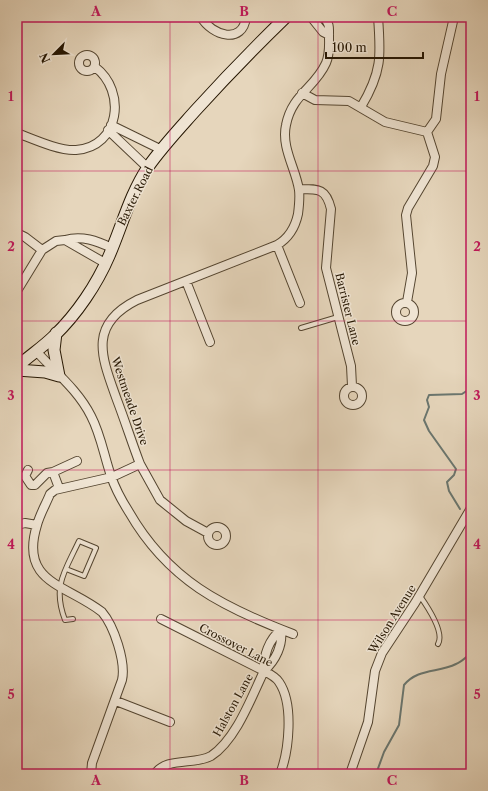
<svg xmlns="http://www.w3.org/2000/svg" width="488" height="791" viewBox="0 0 488 791" font-family="'Libre Caslon Text',serif">
<rect width="100%" height="100%" fill="#e6d6bc"/>
<filter id="stains"><feTurbulence type="fractalNoise" baseFrequency=".005" numOctaves="4"/><feColorMatrix values="0 0 0 0 .2 0 0 0 0 .09 0 0 0 0 .02 0 0 0 .5 -.17"/></filter>
<radialGradient id="worn" r=".72"><stop offset=".6" stop-color="#630" stop-opacity="0"/><stop offset="1" stop-color="#630" stop-opacity=".3"/></radialGradient>
<g fill="none" stroke-linecap="round" stroke-linejoin="round">
<path stroke="#6a766f" stroke-width="2" d="M 471,357 L 471,362
M 460,509 L 449,491 L 447,482 L 454,475 L 456,469 L 429,431 L 424,420 L 429,407 L 427,400 L 429,395 L 462,394 L 471,388
M 469,526 L 471,531
M 376,774 L 384,752 L 399,725 L 404,685 C 418,668 438,673 456,664 C 462,662 466,657 471,653"/>
<defs>
<path id="lane" d="M 301,328 L 338,317
M 66,569 L 84,576 L 96,548 L 79,541 C 65,571 52,586 65,620 L 73,619
M 420,596 C 427,606 445,632 438,644"/>
<path id="street" d="M 201,17 C 212,36 243,45 246,17
M 311,17 L 323,32 L 329,35
M79 63a8 8 0 1 1 16 0a8 8 0 1 1-16 0Z
M 302,93 L 315,100 L 349,101 L 385,122 L 427,132
M 361,107 C 382,72 381,56 378,17
M 111,125 L 162,150
M 108,130 L 148,168
M 17,133 C 33,139 59,151 76,150 C 120,147 127,91 95,67
M 299,189 C 318,189 326,188 331,209 L 326,268 L 351,366 L 352,386
M 17,233 L 25,237 L 42,250
M 65,240 C 82,235 97,241 112,248
M 277,245 L 300,303
M 186,281 L 210,342
M 17,291 L 42,250 L 56,241 L 65,240 L 105,263
M 407,302 L 412,273 L 406,215 L 408,208 L 433,166 L 435,157 L 427,132 L 436,119 L 441,74 L 454,17
M396 312a9 9 0 1 1 18 0a9 9 0 1 1-18 0Z
M 36,351 C 55,372 78,390 91,416 C 101,435 104,456 111,476 C 115,488 122,501 129,512 C 168,580 222,607 293,634
M344 396a9 9 0 1 1 18 0a9 9 0 1 1-18 0Z
M 140,464 L 160,500 L 186,521 L 208,533
M 28,470 L 25,476 L 31,485 L 35,485 L 47,473 L 53,472 L 59,488
M 53,472 L 77,461
M 17,525 L 25,523 L 37,525
M208 536a9 9 0 1 1 18 0a9 9 0 1 1-18 0Z
M 161,619 L 264,671 C 270,674 276,677 279,682 C 294,704 289,751 280,774
M 116,701 L 170,722
M 91,774 L 92,763 L 122,680 C 126,662 114,626 102,612 C 66,584 19,583 37,525 C 40,514 46,504 50,494 L 55,490 L 112,477 L 140,464 C 132,443 125,421 117,400 C 102,358 87,325 137,300 L 277,245 C 289,238 295,228 298,214 C 299,206 300,198 299,190 C 296,169 281,148 286,125 C 292,94 315,88 326,63 C 330,54 329,45 329,36 C 329,27 330,25 324,17
M 155,774 C 165,757 196,765 211,756 C 236,740 252,696 264,671 C 276,660 283,645 281,630 C 269,639 263,656 264,671
M 350,774 L 368,722 L 375,671 L 382,653 L 415,603 L 471,508"/>
<path id="secondary" d="M 56,333 L 54,350 L 59,376
M 17,367 C 29,356 43,347 54,336 C 77,314 97,284 109,256 C 122,226 130,194 148,167 C 162,147 179,129 195,111 C 224,79 254,48 286,17
M 17,370 L 45,372 L 59,376"/>
</defs>
<use href="#lane" stroke="#544530" stroke-width="6"/>
<use href="#street" stroke="#544530" stroke-width="10"/>
<use href="#secondary" stroke="#241501" stroke-width="13"/>
<use href="#lane" stroke="#efe4d3" stroke-width="4"/>
<use href="#street" stroke="#efe4d3" stroke-width="8"/>
<use href="#secondary" stroke="#efe4d3" stroke-width="11"/>
</g>
<path fill="none" stroke="#c2185b" stroke-width="1" stroke-opacity="0.55" d="M 170,17 L 170,774M 318,17 L 318,774M 17,171 L 471,171M 17,321 L 471,321M 17,470 L 471,470M 17,620 L 471,620"/>
<g text-anchor="middle" stroke-width="3" stroke-linejoin="round" paint-order="stroke">
<g font-size="11" fill="#241501" stroke="#efe4d3">
<text transform="translate(135 196) rotate(-63)" y="4">Baxter Road</text>
<text transform="translate(348 309) rotate(76)" y="4">Barrister Lane</text>
<text transform="translate(130 401) rotate(71)" y="4">Westmeade Drive</text>
<text transform="translate(392 619) rotate(-58)" y="4">Wilson Avenue</text>
<text transform="translate(236 645) rotate(27)" y="4">Crossover Lane</text>
<text transform="translate(233 705) rotate(-61)" y="4">Halston Lane</text>
</g>
</g>
<rect width="488" height="791" fill="none" stroke="#e6d6bc" stroke-width="44"/>
<g transform="translate(54 54) rotate(246)" stroke="#efe4d3" stroke-width="3" paint-order="stroke">
<path d="M0-3L7 15L0 10L-7 15Z" fill="#241501"/>
<text y="-6" font-size="11" font-weight="bold" text-anchor="middle" fill="#241501">N</text>
</g>
<path d="M326 52v6h97v-6" fill="none" stroke="#241501" stroke-width="2"/>
<text x="332" y="52" font-size="12" fill="#241501" stroke="#efe4d3" stroke-width="3" paint-order="stroke">100 m</text>
<rect x="22" y="22" width="444" height="747" fill="none" stroke="#c2185b" stroke-width="1.5"/>
<g font-size="13" text-anchor="middle" font-weight="bold" fill="#c2185b">
<text x="96" y="16">A</text>
<text x="244" y="16">B</text>
<text x="392" y="16">C</text>
<text x="11" y="101">1</text>
<text x="477" y="101">1</text>
<text x="11" y="251">2</text>
<text x="477" y="251">2</text>
<text x="11" y="400">3</text>
<text x="477" y="400">3</text>
<text x="11" y="549">4</text>
<text x="477" y="549">4</text>
<text x="11" y="699">5</text>
<text x="477" y="699">5</text>
<text x="96" y="785">A</text>
<text x="244" y="785">B</text>
<text x="392" y="785">C</text>
</g>
<rect width="100%" height="100%" filter="url(#stains)"/>
<rect width="100%" height="100%" fill="url(#worn)"/>
</svg>
